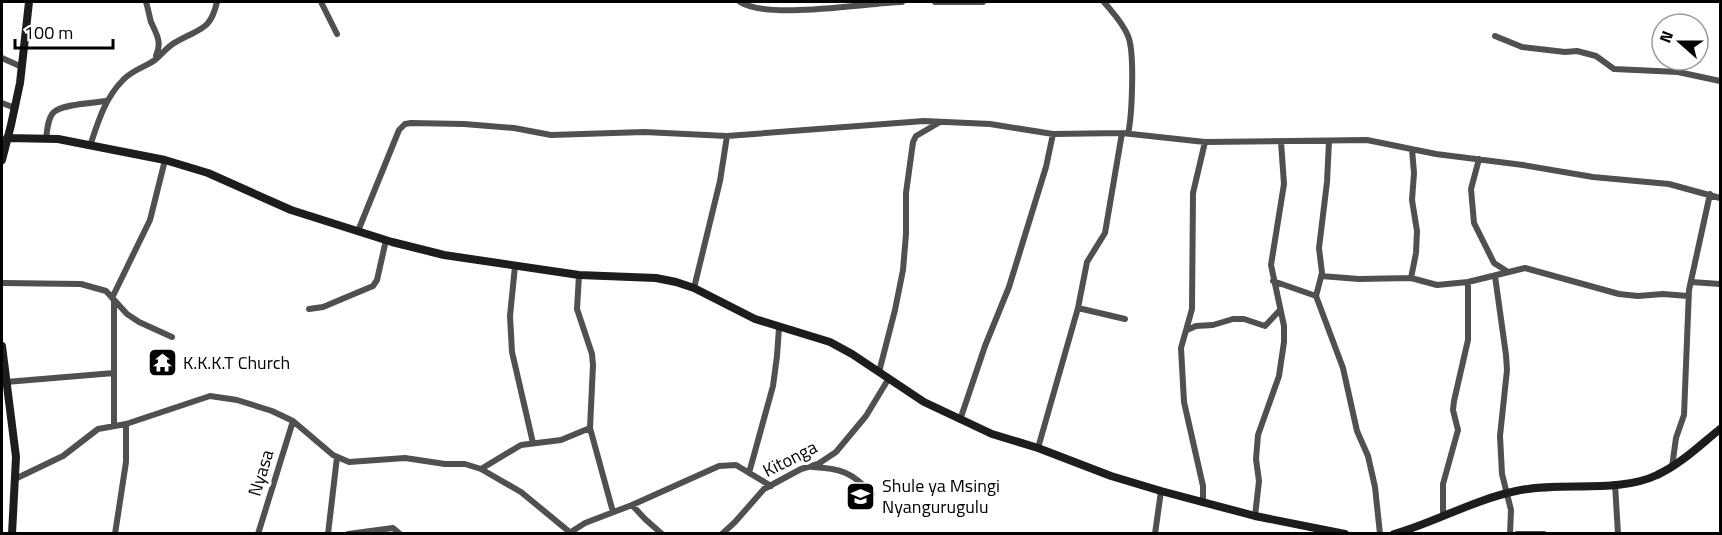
<svg xmlns="http://www.w3.org/2000/svg" width="1722" height="535" viewBox="0 0 1722 535" font-family="'Titillium Web',sans-serif">
<rect width="100%" height="100%" fill="#fff"/>
<g fill="none" stroke-linecap="round" stroke-linejoin="round">
<path stroke="#505050" stroke-width="6" d="M 146,2 C 148,8 149,15 151,22 C 157,35 162,42 156,56
M 321,2 L 337,34
M 740,2 C 768,20 865,3 902,2
M 935,2 L 983,2
M 1104,2 C 1113,13 1123,23 1128,36 C 1135,52 1132,116 1128,134
M 1495,36 L 1522,47 L 1565,52 L 1577,51 L 1596,56 L 1614,69 L 1678,72 L 1720,81
M 2,58 L 22,67
M 2,103 L 15,108
M 46,139 C 47,131 48,117 54,112 C 62,104 94,103 106,101
M 1329,141 L 1327,182 L 1319,248 L 1322,273 L 1316,296 L 1343,368 L 1357,431 L 1368,456 L 1375,487 L 1380,534
M 90,146 C 98,122 105,98 123,80 C 132,70 145,67 155,60 C 162,54 168,46 176,42 C 199,28 210,32 217,2
M 1479,159 L 1471,189 L 1474,223 L 1494,263 L 1508,272
M 358,231 L 399,130 L 405,124 L 411,123 L 464,124 L 514,128 L 551,135 L 644,132 L 727,136 L 924,121 L 990,124 L 1053,134 L 1122,133 L 1205,142 L 1367,140 L 1436,154 L 1523,165 L 1593,177 L 1669,184 L 1720,198
M 515,266 L 510,316 L 512,352 L 533,443
M 579,275 L 577,309 L 592,354 L 593,365 L 590,428 L 613,512
M 1321,276 L 1359,279 L 1411,278 L 1437,285 L 1468,282 L 1525,268 L 1619,294 L 1638,296 L 1663,294 L 1688,296
M 1495,276 L 1506,355 L 1507,370 L 1500,436 L 1502,474 L 1511,510 L 1510,534
M 1411,278 L 1416,253 L 1417,231 L 1412,200 L 1414,173 L 1412,149
M 1273,281 L 1316,296
M 1691,282 L 1720,284
M 2,283 L 81,284 L 106,291 L 127,314 L 139,322 L 172,337
M 694,288 L 720,181 L 727,136
M 112,298 L 150,220 L 165,160
M 114,300 L 114,426
M 1078,308 L 1125,319
M 309,309 L 323,307 L 373,286 L 377,280 L 386,240
M 1187,330 L 1196,326 L 1213,325 L 1233,319 L 1244,319 L 1265,326 L 1280,310
M 879,372 L 895,310 L 903,270 L 906,234 L 906,193 L 913,142 L 916,136 L 940,122
M 6,382 L 114,373
M 960,420 L 985,346 L 1009,287 L 1046,167 L 1053,134
M 1038,448 L 1078,308 L 1087,262 L 1105,233 L 1122,133
M 812,467 C 841,468 853,473 872,494
M 1672,467 L 1676,438 L 1684,415 L 1689,290 L 1710,194
M 481,469 L 521,445 L 561,440 L 590,428
M 749,473 L 773,386 L 777,356 L 779,328
M 15,479 L 63,456 L 98,429 L 126,424 L 210,396 L 237,400 L 272,411 L 293,421 L 333,455 L 349,462 L 405,458 L 445,464 L 465,464 L 481,469 L 521,492 L 572,534
M 1615,484 L 1618,534
M 1203,503 L 1203,486 L 1184,402 L 1181,348 L 1192,309 L 1193,193 L 1205,142
M 632,505 L 645,519 L 662,534
M 1443,515 L 1443,484 L 1458,430 L 1453,410 L 1454,401 L 1468,340 L 1468,282
M 1255,516 L 1259,481 L 1256,459 L 1258,435 L 1279,376 L 1284,342 L 1284,326 L 1271,265 L 1284,184 L 1281,142
M 571,532 L 585,523 L 632,505 L 719,466 L 736,465 L 771,486
M 115,534 L 126,462 L 126,424
M 258,534 L 293,421
M 328,534 L 337,457
M 348,534 L 393,528 L 400,534
M 722,534 L 735,522 L 764,489 L 801,469 L 818,464 L 836,452 L 866,416 L 889,378
M 1155,534 L 1161,491
M 1517,534 L 1544,534"/>
<path stroke="#1d1d1d" stroke-width="8" d="M 7,138 L 58,139 L 165,160 L 208,173 L 291,210 L 392,242 L 444,255 L 579,275 L 656,278 L 676,282 L 694,288 L 755,319 L 830,342 L 852,354 L 924,402 L 992,434 L 1038,448 L 1111,476 L 1161,491 L 1255,516 L 1345,534
M 2,160 L 11,125 L 20,83 L 29,2
M 2,346 L 16,457 L 12,534
M 1394,534 C 1436,522 1473,500 1516,491 C 1560,481 1618,494 1657,475 C 1681,464 1700,445 1720,429"/>
</g>
<defs>
<symbol id="temple-square" viewBox="-11 -11 22 22"><rect x="-9" y="-9" width="18" height="18" rx="4" fill="#000" stroke="#fff"/><path d="M0-6L5-2H3V0L6.5 2.5H4V6H1.5V3h-3V6H-4V2.5H-6.5L-3 0V-2H-5Z" fill="#fff"/></symbol>
<symbol id="school-square" viewBox="-11 -11 22 22"><rect x="-9" y="-9" width="18" height="18" rx="4" fill="#000" stroke="#fff"/><path d="M0-5L7-2L0 1L-7-2ZM-4 1L0 2.5L4 1V4Q0 6-4 4Z" fill="#fff"/></symbol>
</defs>
<g fill-rule="evenodd">
<use href="#temple-square" x="146" y="346" width="33" height="33"/>
<use href="#school-square" x="844" y="480" width="33" height="33"/>
</g>
<g text-anchor="middle" stroke-width="6" stroke-linejoin="round" paint-order="stroke">
<g font-size="18" fill="#000" stroke="#fff" text-anchor="start">
<text x="183" y="369">K.K.K.T Church</text>
<text x="882" y="492">Shule ya Msingi<tspan x="882" dy="21">Nyangurugulu</tspan></text>
</g>
<g font-size="18" fill="#000" stroke="#fff">
<text transform="translate(790 459) rotate(-27)" y="6">Kitonga</text>
<text transform="translate(261 473) rotate(-73)" y="6">Nyasa</text>
</g>
</g>
<rect width="1722" height="535" fill="none" stroke="#000000" stroke-width="6"/>
<g transform="translate(1680 42) rotate(291)"><circle r="28" fill="#ffffff" stroke="#999999" stroke-width="1.5"/>
<path d="M0-4.5L10 22L0 15L-10 22Z" fill="#000000"/>
<text y="-9" font-size="16" font-weight="bold" text-anchor="middle" fill="#000000">N</text>
</g>
<path d="M15 39v9h98v-9" fill="none" stroke="#000000" stroke-width="3"/>
<text x="24" y="39" font-size="18" fill="#000000" stroke="#ffffff" stroke-width="4.5" paint-order="stroke">100 m</text>
</svg>
